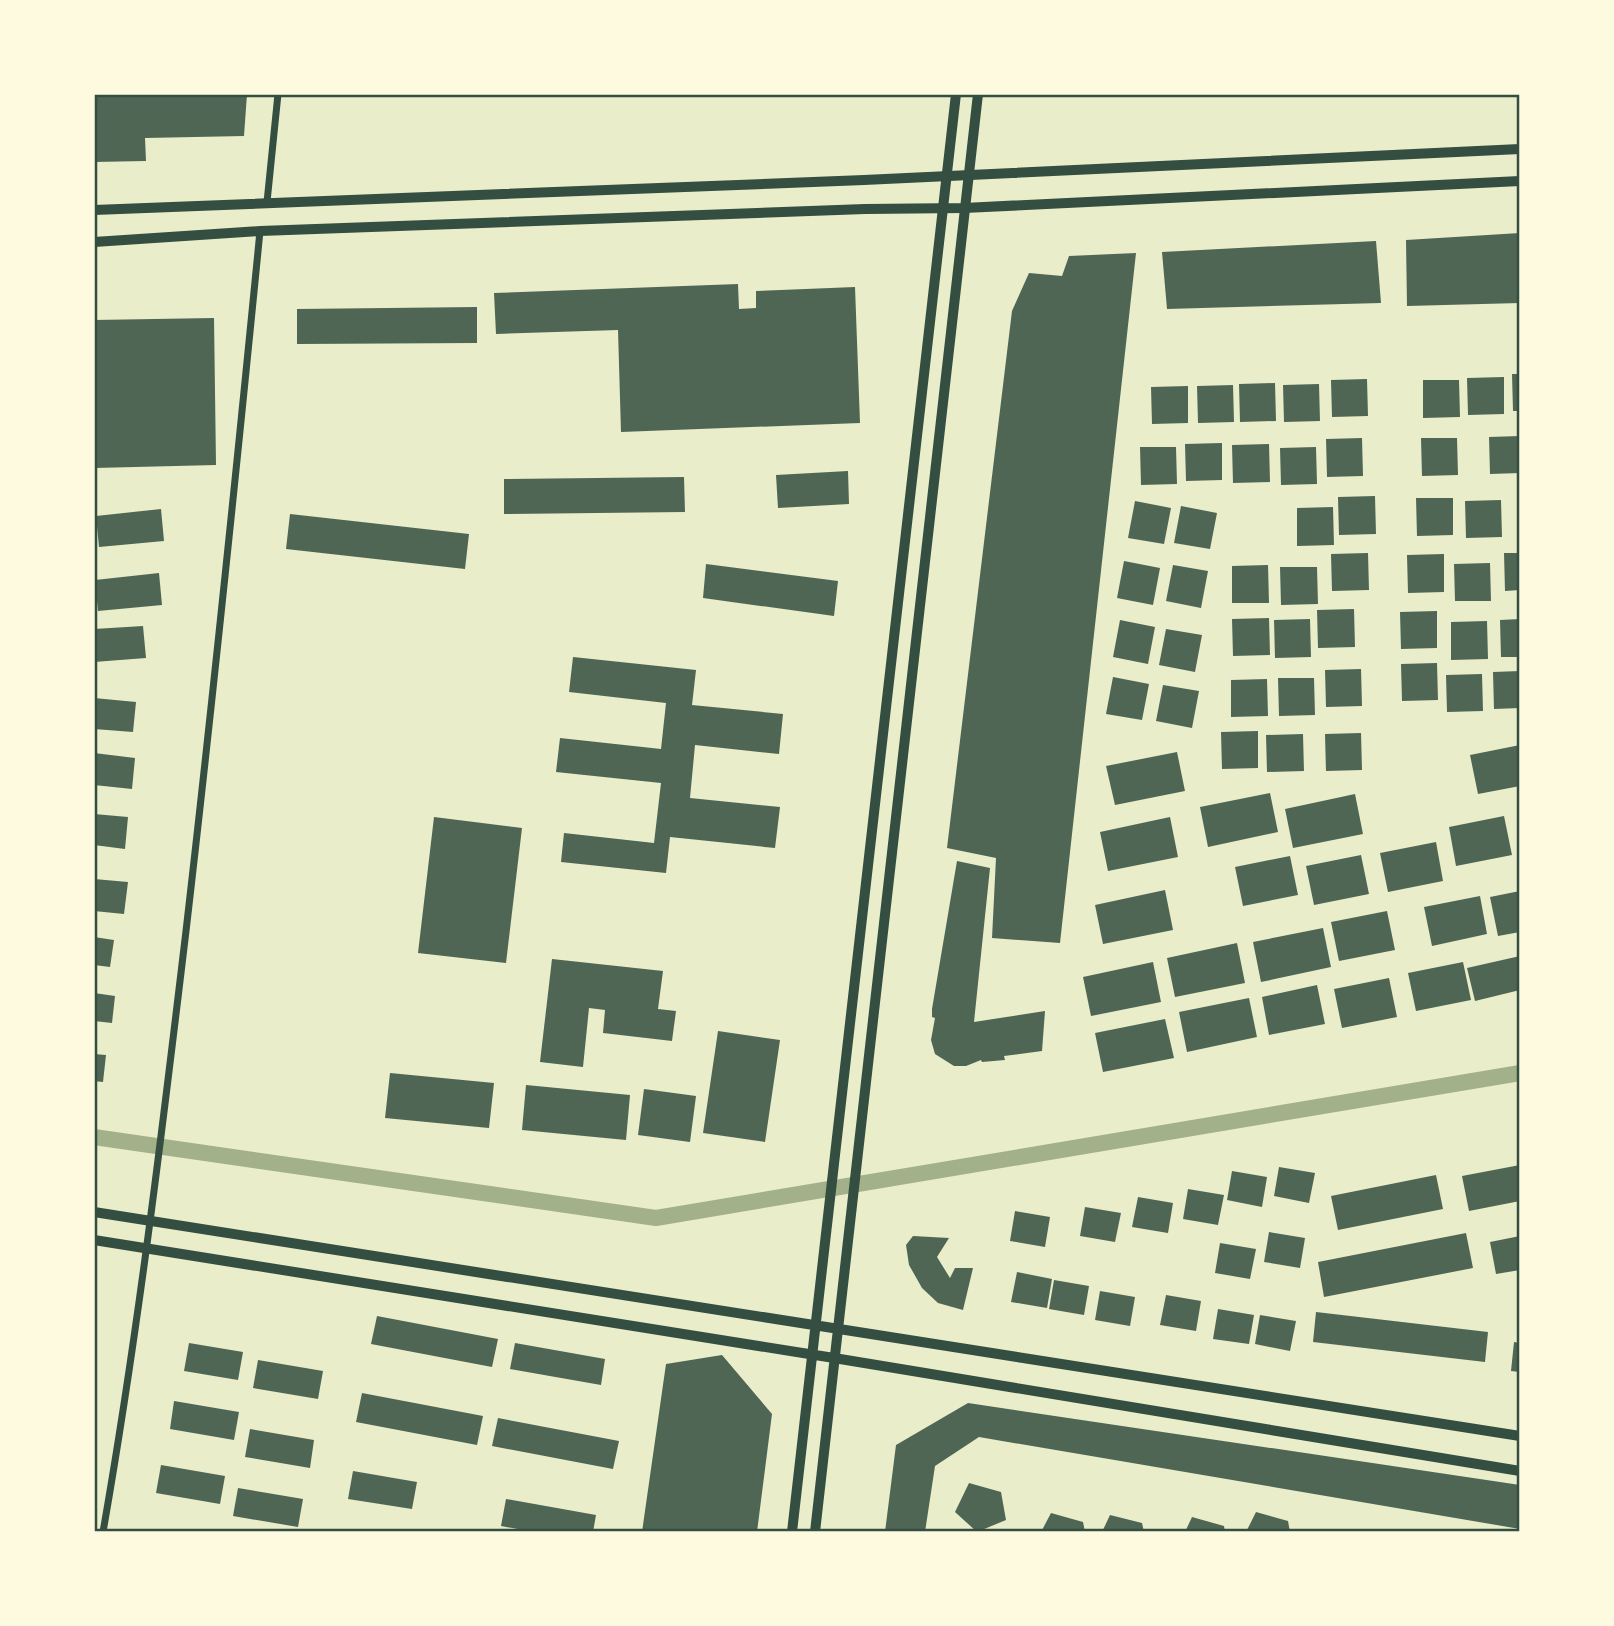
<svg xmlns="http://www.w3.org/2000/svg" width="1614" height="1626" viewBox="0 0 1614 1626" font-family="Inter,sans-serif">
<rect width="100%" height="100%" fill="#e9edc9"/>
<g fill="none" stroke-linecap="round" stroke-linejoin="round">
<path stroke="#a3b18a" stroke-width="16" d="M 94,1137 L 656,1218 L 1520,1073"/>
</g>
<path fill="#4f6655" d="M 94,94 L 247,94 L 244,136 L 145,138 L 146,161 L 94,162 Z
M 1520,233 L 1520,303 L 1407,306 L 1406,240 Z
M 1376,241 L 1381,303 L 1167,309 L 1162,252 Z
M 1136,253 L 1060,943 L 992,938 L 996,858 L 947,848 L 1012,311 L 1029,273 L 1062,276 L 1069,256 Z
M 738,284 L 739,309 L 756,308 L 756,291 L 855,287 L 860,423 L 621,432 L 618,330 L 496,334 L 494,293 Z
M 477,307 L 477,343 L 297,344 L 297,309 Z
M 214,318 L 216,465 L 94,468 L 94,320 Z
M 1512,374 L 1520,374 L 1520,411 L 1513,411 Z
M 1504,377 L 1504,414 L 1468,415 L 1467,378 Z
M 1367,379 L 1368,416 L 1332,417 L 1331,380 Z
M 1423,380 L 1459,380 L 1460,417 L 1423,418 Z
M 1275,383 L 1276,421 L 1240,422 L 1239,384 Z
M 1319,384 L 1320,421 L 1284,422 L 1283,385 Z
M 1233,385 L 1234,422 L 1198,423 L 1197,386 Z
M 1188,386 L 1188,423 L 1152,424 L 1151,387 Z
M 1520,436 L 1520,473 L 1490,474 L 1489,437 Z
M 1362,438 L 1363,476 L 1327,477 L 1326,439 Z
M 1421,438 L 1457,438 L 1458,475 L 1422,476 Z
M 1222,443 L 1222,480 L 1186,481 L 1185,444 Z
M 1269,444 L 1270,482 L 1233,483 L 1232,445 Z
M 1140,447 L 1176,447 L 1177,484 L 1141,485 Z
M 1316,447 L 1317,484 L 1281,485 L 1280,448 Z
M 848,471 L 849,504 L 778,508 L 776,475 Z
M 684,477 L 685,512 L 504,514 L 504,479 Z
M 1375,496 L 1376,534 L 1339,535 L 1338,497 Z
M 1416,498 L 1453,498 L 1453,535 L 1417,536 Z
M 1501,500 L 1502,537 L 1466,538 L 1465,501 Z
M 1135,501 L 1171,508 L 1164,544 L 1128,538 Z
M 1181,506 L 1217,513 L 1210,549 L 1174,543 Z
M 1333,507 L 1334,545 L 1297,546 L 1297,508 Z
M 161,509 L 164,541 L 99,547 L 96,516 Z
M 290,514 L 469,534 L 465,569 L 286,549 Z
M 1368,553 L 1369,590 L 1332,591 L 1331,554 Z
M 1504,553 L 1520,553 L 1520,590 L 1505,591 Z
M 1444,554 L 1444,592 L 1408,593 L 1407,555 Z
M 1124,561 L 1160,568 L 1153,605 L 1117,598 Z
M 1490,563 L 1491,601 L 1455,601 L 1454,564 Z
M 706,564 L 838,581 L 834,616 L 703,598 Z
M 1173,565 L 1208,571 L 1201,608 L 1166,601 Z
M 1268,565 L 1269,603 L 1232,603 L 1232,566 Z
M 1280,567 L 1317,567 L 1318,604 L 1281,605 Z
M 159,573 L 162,605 L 98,611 L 95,580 Z
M 1354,609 L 1355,647 L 1318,648 L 1317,610 Z
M 1437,611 L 1437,648 L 1401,649 L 1400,612 Z
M 1269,618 L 1270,655 L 1233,656 L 1232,619 Z
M 1310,619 L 1311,657 L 1275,658 L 1274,620 Z
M 1520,619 L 1520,657 L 1501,657 L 1500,620 Z
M 1120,620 L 1155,627 L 1148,664 L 1113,657 Z
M 1487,621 L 1488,659 L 1451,660 L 1451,622 Z
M 143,626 L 146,658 L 94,662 L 94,629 Z
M 1166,629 L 1202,635 L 1195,672 L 1159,665 Z
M 573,657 L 696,670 L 692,705 L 783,714 L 779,754 L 695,745 L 690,798 L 780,807 L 775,848 L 670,837 L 666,873 L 561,862 L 564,833 L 654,843 L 661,783 L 556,772 L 560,738 L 661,749 L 666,703 L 569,692 Z
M 1437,663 L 1438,700 L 1402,701 L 1401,664 Z
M 1361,669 L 1362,706 L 1326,707 L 1325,670 Z
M 1520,671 L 1520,708 L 1494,709 L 1493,672 Z
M 1482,674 L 1483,711 L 1447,712 L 1446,675 Z
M 1113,677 L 1149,684 L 1142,720 L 1106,714 Z
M 1278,678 L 1314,678 L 1315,715 L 1279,716 Z
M 1267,679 L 1268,716 L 1231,717 L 1231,680 Z
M 1163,685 L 1199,691 L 1192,728 L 1156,721 Z
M 94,698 L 136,702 L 133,732 L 94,729 Z
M 1258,731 L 1258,768 L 1222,769 L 1221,732 Z
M 1361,733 L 1362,770 L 1326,771 L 1325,734 Z
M 1303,734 L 1304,771 L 1267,772 L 1266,735 Z
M 1520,745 L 1520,786 L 1478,794 L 1470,755 Z
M 1177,752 L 1185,791 L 1115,805 L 1106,766 Z
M 94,753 L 135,758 L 132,789 L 94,785 Z
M 1270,793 L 1278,832 L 1208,847 L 1200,807 Z
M 1355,794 L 1363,834 L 1293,848 L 1285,809 Z
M 94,814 L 128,817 L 125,849 L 94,845 Z
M 1504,816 L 1512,855 L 1456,866 L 1449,827 Z
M 434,817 L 522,828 L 506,963 L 418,953 Z
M 1170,817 L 1178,857 L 1108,871 L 1100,832 Z
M 1436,842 L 1443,881 L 1388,892 L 1380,853 Z
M 1361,855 L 1369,894 L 1314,905 L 1306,866 Z
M 1290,856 L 1298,895 L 1243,906 L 1235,867 Z
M 957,861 L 990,868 L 974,1022 L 1045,1011 L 1042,1051 L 1004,1056 L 1005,1060 L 982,1062 L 981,1060 L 966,1066 L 954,1066 L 935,1054 L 931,1040 L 935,1018 L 932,1017 L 932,1009 Z
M 94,879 L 128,882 L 124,914 L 94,911 Z
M 1165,890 L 1173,930 L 1103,944 L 1095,905 Z
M 1520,891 L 1520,932 L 1498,936 L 1490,897 Z
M 1480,896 L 1487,934 L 1432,946 L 1424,907 Z
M 1387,911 L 1395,950 L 1339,961 L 1331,922 Z
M 1323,928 L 1331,967 L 1261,982 L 1253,942 Z
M 94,937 L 114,940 L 110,967 L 94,965 Z
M 1237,943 L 1245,983 L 1175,997 L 1167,958 Z
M 1520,956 L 1520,990 L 1475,1001 L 1467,968 Z
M 552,959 L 663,971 L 658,1009 L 676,1011 L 672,1041 L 603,1033 L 605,1010 L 589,1008 L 583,1067 L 540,1062 Z
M 1153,962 L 1161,1002 L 1091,1016 L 1083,977 Z
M 1463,962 L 1471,1000 L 1416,1011 L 1408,973 Z
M 1389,978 L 1397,1017 L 1342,1028 L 1334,989 Z
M 1317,985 L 1325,1024 L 1269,1035 L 1262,997 Z
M 94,993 L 115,996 L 112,1023 L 94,1021 Z
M 1249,998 L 1257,1037 L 1187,1052 L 1179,1012 Z
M 1165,1019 L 1174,1058 L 1103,1072 L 1095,1033 Z
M 718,1031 L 780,1040 L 765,1142 L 703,1133 Z
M 94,1054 L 106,1055 L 103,1082 L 94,1081 Z
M 390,1073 L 494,1083 L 489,1128 L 385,1118 Z
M 526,1085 L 630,1095 L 626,1140 L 522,1130 Z
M 644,1089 L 696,1096 L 690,1142 L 638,1135 Z
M 1520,1165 L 1520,1201 L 1469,1211 L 1462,1176 Z
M 1279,1167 L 1315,1173 L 1309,1203 L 1274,1196 Z
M 1232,1171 L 1267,1177 L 1262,1207 L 1227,1200 Z
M 1436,1175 L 1443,1209 L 1338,1230 L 1331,1196 Z
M 1188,1189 L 1224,1195 L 1218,1225 L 1183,1219 Z
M 1138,1197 L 1173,1203 L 1168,1233 L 1132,1227 Z
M 1085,1207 L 1121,1213 L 1115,1242 L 1080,1236 Z
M 1015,1211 L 1050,1217 L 1045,1247 L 1010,1241 Z
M 1269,1232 L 1305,1238 L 1300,1268 L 1264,1262 Z
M 1466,1233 L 1473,1268 L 1324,1297 L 1318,1262 Z
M 913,1236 L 949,1238 L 937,1257 L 950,1278 L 955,1268 L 973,1268 L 963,1310 L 938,1303 L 922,1288 L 909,1265 L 906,1245 Z
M 1520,1236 L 1520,1270 L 1496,1274 L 1490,1242 Z
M 1220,1243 L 1256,1249 L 1250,1279 L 1215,1273 Z
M 1017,1272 L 1052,1279 L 1047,1308 L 1011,1302 Z
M 1054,1280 L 1089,1286 L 1084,1315 L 1049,1309 Z
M 1100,1291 L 1135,1297 L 1130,1326 L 1095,1320 Z
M 1166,1295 L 1201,1301 L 1196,1331 L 1160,1325 Z
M 1218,1309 L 1254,1315 L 1249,1344 L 1213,1339 Z
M 1316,1312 L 1488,1332 L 1485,1362 L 1313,1342 Z
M 1260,1315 L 1296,1321 L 1290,1351 L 1255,1344 Z
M 377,1316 L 498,1339 L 492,1367 L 371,1344 Z
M 1514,1342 L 1520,1343 L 1520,1372 L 1511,1371 Z
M 189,1343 L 243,1352 L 238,1380 L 184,1371 Z
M 515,1343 L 605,1359 L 601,1385 L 510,1369 Z
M 722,1355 L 772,1414 L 757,1532 L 642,1532 L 666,1364 Z
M 258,1360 L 323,1371 L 318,1399 L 253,1388 Z
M 362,1393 L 483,1416 L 477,1445 L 356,1422 Z
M 174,1401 L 239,1412 L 234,1440 L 170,1429 Z
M 968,1403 L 1520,1485 L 1520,1529 L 979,1437 L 935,1466 L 925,1532 L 885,1532 L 896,1445 Z
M 498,1418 L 619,1441 L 613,1469 L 492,1446 Z
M 250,1429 L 314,1440 L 310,1468 L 245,1457 Z
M 161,1465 L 225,1476 L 220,1504 L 156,1493 Z
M 353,1471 L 417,1482 L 412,1509 L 348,1499 Z
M 969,1483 L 1001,1492 L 1006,1520 L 977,1532 L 955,1512 Z
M 238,1488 L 303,1499 L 298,1527 L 233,1516 Z
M 506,1499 L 596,1515 L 593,1532 L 534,1532 L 501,1526 Z
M 1256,1512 L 1288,1521 L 1290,1532 L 1246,1532 Z
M 1051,1513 L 1083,1522 L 1085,1532 L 1041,1532 Z
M 1110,1515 L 1142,1523 L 1144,1532 L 1102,1532 Z
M 1192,1517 L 1224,1526 L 1225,1532 L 1185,1532 Z"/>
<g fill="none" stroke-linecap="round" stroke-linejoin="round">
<path stroke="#344e41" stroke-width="7" d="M 267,202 L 278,94
M 103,1532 C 138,1332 162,1132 186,931 C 213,698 237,465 260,231"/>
<path stroke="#344e41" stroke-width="10" d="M 94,1212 L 1520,1436
M 94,1240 L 834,1358 L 1520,1471
M 792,1532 L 956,94
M 815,1532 L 978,94"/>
<path stroke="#344e41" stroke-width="10" d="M 94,210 L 864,180 L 1520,149
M 94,242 L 260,231 L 865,209 L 964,208 L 1520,181"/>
</g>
<rect width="1614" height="1626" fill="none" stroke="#fefae0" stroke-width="192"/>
<rect x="96" y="96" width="1422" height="1434" fill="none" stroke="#344e41" stroke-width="2.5"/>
</svg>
